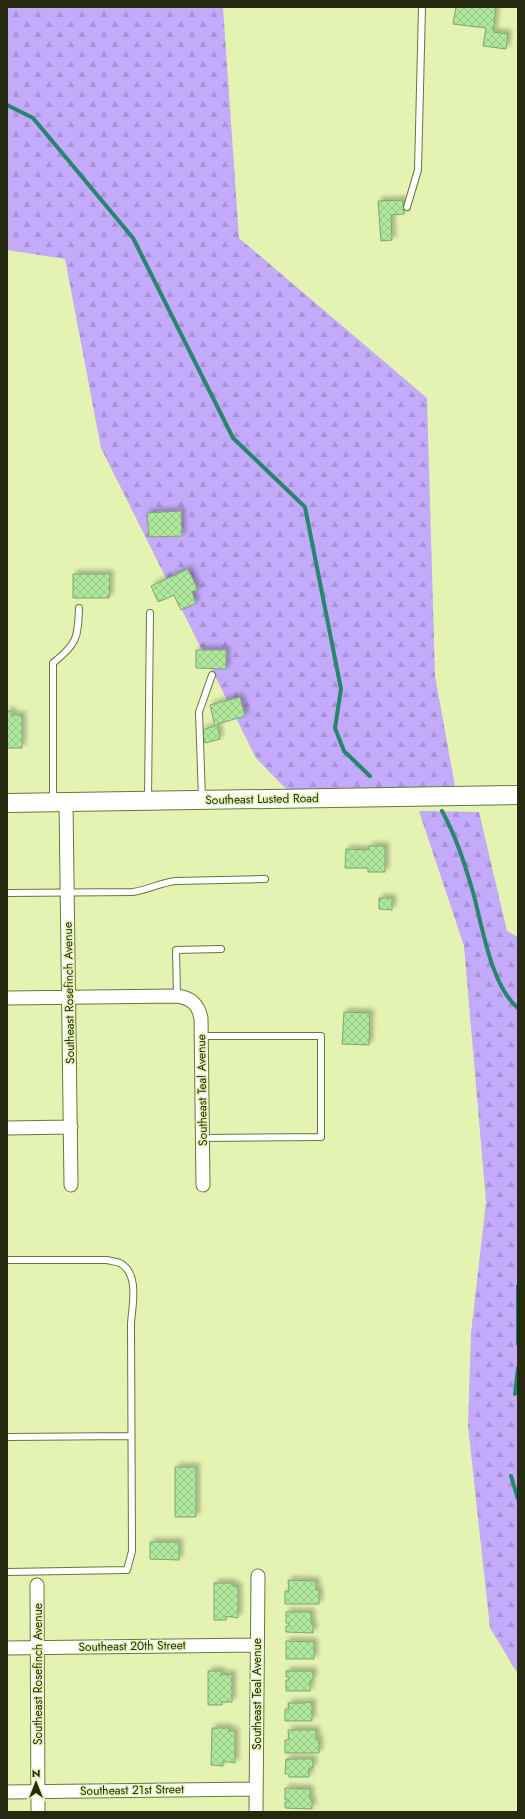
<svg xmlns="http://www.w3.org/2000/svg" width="525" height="1819" viewBox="0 0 525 1819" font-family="Jost,sans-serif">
<defs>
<pattern id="forest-firs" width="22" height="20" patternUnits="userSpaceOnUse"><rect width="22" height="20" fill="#c3aafa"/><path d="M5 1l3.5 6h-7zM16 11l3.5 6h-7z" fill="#a792d5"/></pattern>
<pattern id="building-cross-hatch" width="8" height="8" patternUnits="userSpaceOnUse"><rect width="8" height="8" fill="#afe79d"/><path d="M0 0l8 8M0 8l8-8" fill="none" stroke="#96c686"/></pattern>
<filter id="shadow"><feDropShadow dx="3.5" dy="-3.5" stdDeviation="2" flood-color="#0004"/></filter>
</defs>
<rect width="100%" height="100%" fill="#e5f3b2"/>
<path fill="url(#forest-firs)" d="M 7,7 L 223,7 L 239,238 L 427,398 L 435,676 L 455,786 L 289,790 L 284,787 L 256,758 L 101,448 L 65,259 L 7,250 Z
M 419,811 L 479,812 L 507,931 L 518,937 L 518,1674 L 490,1628 L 468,1426 L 471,1333 L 486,1202 L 464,946 Z"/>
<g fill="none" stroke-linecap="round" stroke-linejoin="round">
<path stroke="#28866e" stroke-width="4" d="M 7,105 L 33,118 L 133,238 L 233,438 L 305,507 L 341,689 L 335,728 L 344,751 L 370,776
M 442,811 C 456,836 465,865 473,892 C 482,925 491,986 518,1008
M 518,1286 L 518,1344
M 515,1394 L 518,1368
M 511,1476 L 518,1499"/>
</g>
<path fill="url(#building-cross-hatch)" stroke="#7ea572" filter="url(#shadow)" d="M 456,7 L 496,7 L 493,32 L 508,34 L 506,49 L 483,46 L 486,28 L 453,24 Z
M 403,200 L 404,214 L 391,215 L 392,240 L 381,241 L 378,201 Z
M 181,511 L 182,536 L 149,537 L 147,513 Z
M 188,569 L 198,590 L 192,592 L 196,603 L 181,610 L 174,595 L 158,602 L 151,586 Z
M 73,574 L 110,574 L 109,598 L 73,598 Z
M 196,650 L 226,650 L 226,669 L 196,668 Z
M 240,697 L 245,716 L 217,724 L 220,739 L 205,743 L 202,730 L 215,726 L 210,705 Z
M 7,711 L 12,711 L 12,715 L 22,715 L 22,748 L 7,748 Z
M 369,846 L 385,846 L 385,872 L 368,872 L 368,868 L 345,868 L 346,849 L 369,850 Z
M 379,898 L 392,898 L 392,910 L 379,909 Z
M 344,1012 L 370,1013 L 369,1045 L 342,1044 Z
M 175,1467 L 196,1467 L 196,1517 L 175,1517 Z
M 150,1542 L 179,1542 L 179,1560 L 150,1559 Z
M 288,1580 L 316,1581 L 316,1590 L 319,1590 L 319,1604 L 285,1604 L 285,1591 L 289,1591 Z
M 214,1583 L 232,1583 L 232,1586 L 238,1586 L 238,1618 L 226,1616 L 226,1620 L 214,1620 Z
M 286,1612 L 311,1612 L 311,1623 L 313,1624 L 313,1633 L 286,1632 L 286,1626 L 289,1626 L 289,1623 L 286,1623 Z
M 286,1641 L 314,1642 L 314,1659 L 286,1659 Z
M 208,1671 L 221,1671 L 221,1675 L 232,1674 L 232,1702 L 222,1702 L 222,1705 L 208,1705 Z
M 286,1671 L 313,1671 L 313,1680 L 310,1680 L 310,1691 L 286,1691 L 286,1680 L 289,1680 L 289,1677 L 286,1677 Z
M 305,1702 L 312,1703 L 312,1721 L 285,1721 L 285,1709 L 289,1709 L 288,1703 L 305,1703 Z
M 212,1728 L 229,1728 L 229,1731 L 235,1731 L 235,1763 L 223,1761 L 223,1766 L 211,1765 Z
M 288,1730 L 316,1730 L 316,1739 L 319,1739 L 319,1753 L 285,1753 L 285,1740 L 289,1740 Z
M 286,1759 L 313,1759 L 313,1768 L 309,1768 L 309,1777 L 289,1777 L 289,1774 L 285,1774 Z
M 285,1788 L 310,1789 L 310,1800 L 312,1800 L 312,1809 L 285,1808 L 285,1802 L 289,1802 L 289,1800 L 285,1800 Z"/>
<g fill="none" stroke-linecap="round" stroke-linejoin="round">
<defs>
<path id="lane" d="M 407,207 L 418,170 L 422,7
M 202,798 L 199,712 L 212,675
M 148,799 L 150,613
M 53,800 L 53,663 C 77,644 78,638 79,608
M 7,893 L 133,892 C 147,890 160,883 175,881 L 265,879
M 177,996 L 176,950 L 221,949
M 201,1036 L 321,1036 L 321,1137 L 203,1138
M 7,1260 L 107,1260 C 111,1261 117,1262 120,1263 C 140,1274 132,1306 131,1324 L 132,1551 L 127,1570 L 7,1572
M 7,1437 L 131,1436"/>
<path id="street" d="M 66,802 L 71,1185
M 7,998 L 177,996 C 191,998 198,1004 201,1018 L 203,1185
M 7,1128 L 71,1127
M 37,1585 L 38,1812
M 7,1648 L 257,1645
M 7,1792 L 256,1789
M 256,1812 L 258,1576"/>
<path id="secondary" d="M 7,803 L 518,795"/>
</defs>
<use href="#lane" stroke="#6b763a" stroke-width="8"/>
<use href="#street" stroke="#6b763a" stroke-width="15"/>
<use href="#secondary" stroke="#6b763a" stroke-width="20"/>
<use href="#lane" stroke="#fff" stroke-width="6"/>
<use href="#street" stroke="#fff" stroke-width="13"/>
<use href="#secondary" stroke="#fff" stroke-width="18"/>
</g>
<g text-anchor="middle" stroke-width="3" stroke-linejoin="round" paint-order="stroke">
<g font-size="12" fill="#242910" stroke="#e5f3b2">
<text transform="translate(262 799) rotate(-1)" y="4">Southeast Lusted Road</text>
<text transform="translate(69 993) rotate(-91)" y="4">Southeast Rosefinch Avenue</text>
<text transform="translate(202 1090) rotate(-91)" y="4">Southeast Teal Avenue</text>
<text transform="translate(132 1646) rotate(-1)" y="4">Southeast 20th Street</text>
<text transform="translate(38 1674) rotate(-90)" y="4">Southeast Rosefinch Avenue</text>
<text transform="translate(257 1694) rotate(-90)" y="4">Southeast Teal Avenue</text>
<text transform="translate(132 1790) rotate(-1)" y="4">Southeast 21st Street</text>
</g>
</g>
<rect width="525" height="1819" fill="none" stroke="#242910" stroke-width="16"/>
<g transform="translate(36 1783)" stroke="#e5f3b2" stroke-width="3" paint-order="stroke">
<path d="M0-3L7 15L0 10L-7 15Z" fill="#242910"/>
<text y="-6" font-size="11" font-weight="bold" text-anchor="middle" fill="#242910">N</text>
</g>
</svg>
